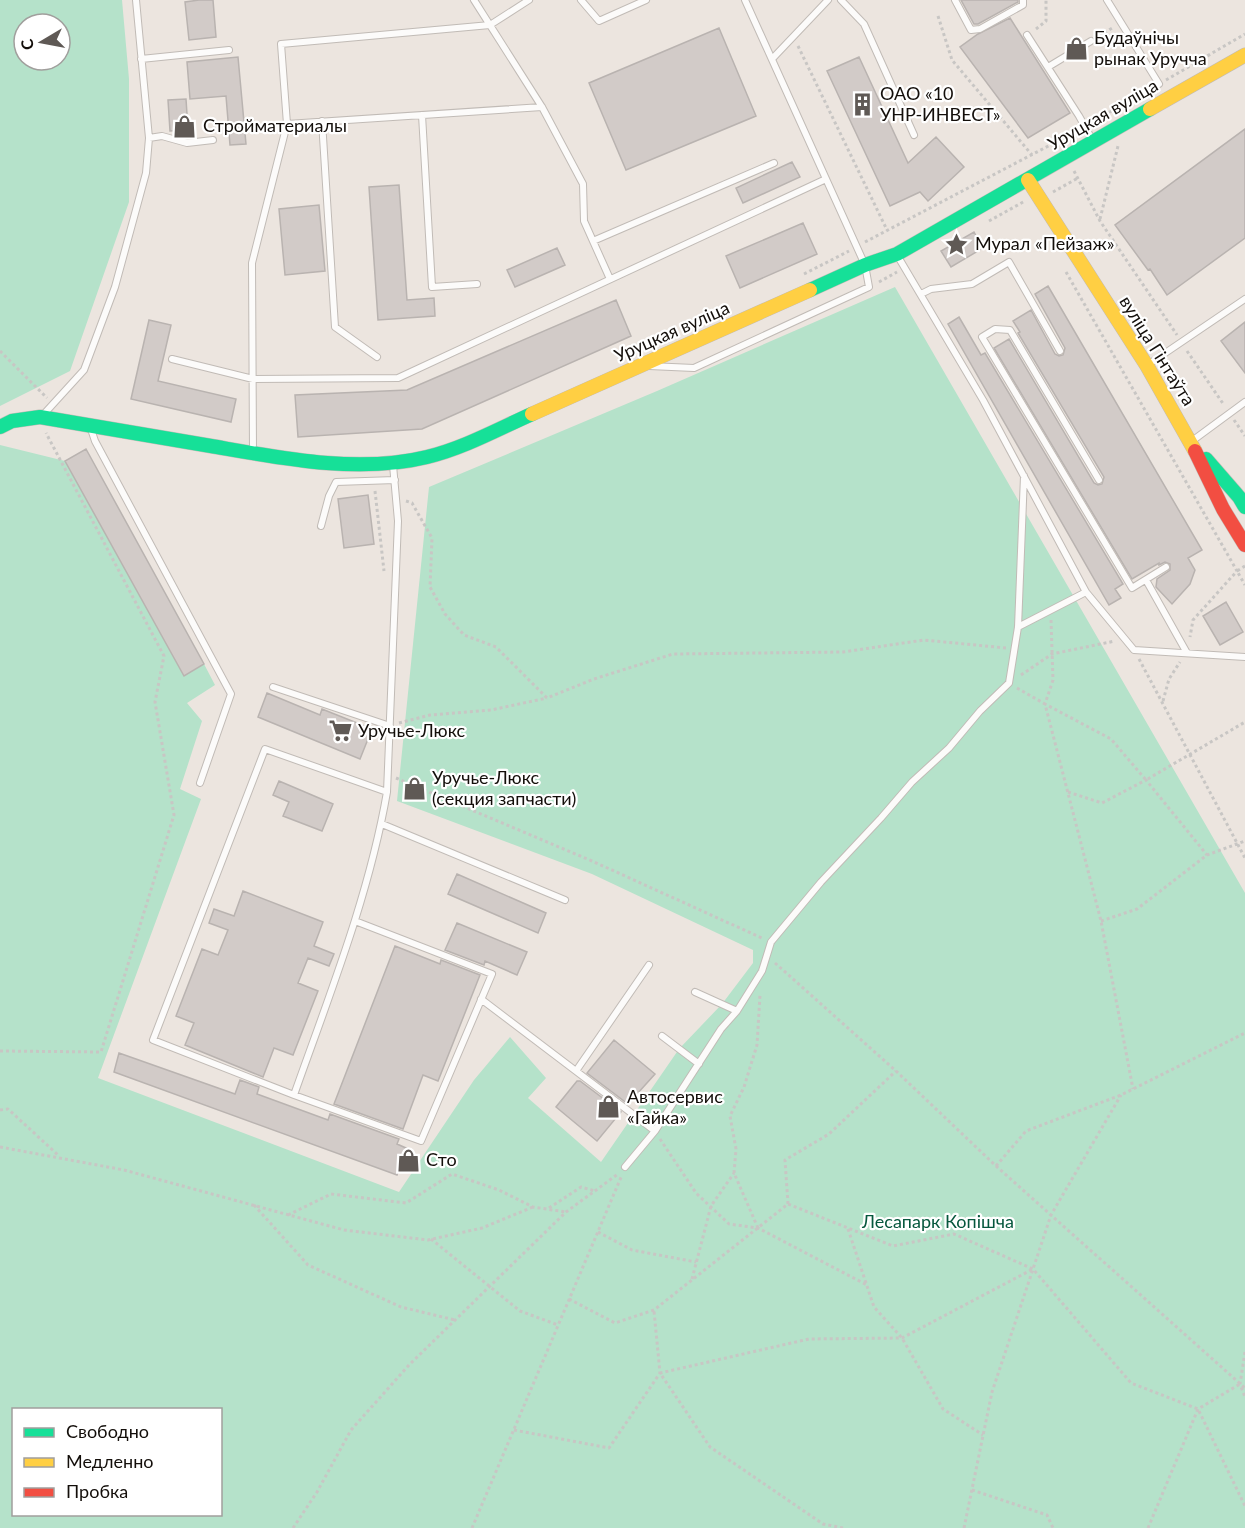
<svg xmlns="http://www.w3.org/2000/svg" width="1245" height="1528" viewBox="0 0 1245 1528" font-family="Lato,sans-serif">
<rect width="100%" height="100%" fill="#ece5df"/>
<path fill="#b5e2ca" fill-rule="evenodd" d="M 0,0 L 122,0 L 129,79 L 129,202 L 70,371 L 0,406 ZM 24,24 L 60,24 L 60,60 L 24,60 Z
M 895,287 L 1245,893 L 1245,1528 L 0,1528 L 0,445 L 65,461 L 184,675 L 204,664 L 215,685 L 187,703 L 202,721 L 180,789 L 201,799 L 98,1078 L 399,1192 L 474,1080 L 510,1037 L 546,1078 L 528,1098 L 601,1162 L 679,1049 L 722,1004 L 753,963 L 753,950 L 592,874 L 397,801 L 429,487 L 657,391 ZM 14,1410 L 220,1410 L 220,1514 L 14,1514 Z"/>
<path fill="#d2cbc8" stroke="#b9b3b0" stroke-width="1.5" d="M 199,0 L 213,0 L 216,37 L 189,40 L 185,2 Z
M 961,0 L 1018,0 L 1018,2 L 978,24 L 974,24 Z
M 1010,18 L 1070,113 L 1028,138 L 960,47 L 978,34 Z
M 719,28 L 756,116 L 626,170 L 589,83 Z
M 238,57 L 246,144 L 230,145 L 226,96 L 190,99 L 187,62 Z
M 859,57 L 908,163 L 936,137 L 964,167 L 928,201 L 920,192 L 890,206 L 827,71 Z
M 186,99 L 188,130 L 170,131 L 168,100 Z
M 1245,129 L 1245,238 L 1167,295 L 1150,269 L 1148,270 L 1115,225 Z
M 792,162 L 800,177 L 743,203 L 736,188 Z
M 399,185 L 407,300 L 434,298 L 435,316 L 378,320 L 369,187 Z
M 319,205 L 325,271 L 285,275 L 279,209 Z
M 803,223 L 817,254 L 740,288 L 726,256 Z
M 974,232 L 983,248 L 951,267 L 941,251 Z
M 557,248 L 565,265 L 515,287 L 507,270 Z
M 1048,286 L 1202,550 L 1188,558 L 1195,570 L 1190,584 L 1172,604 L 1156,587 L 1157,579 L 1170,570 L 1170,564 L 1165,562 L 1159,565 L 1159,563 L 1132,579 L 994,348 L 1009,339 L 1094,483 L 1098,485 L 1102,484 L 1104,477 L 1018,333 L 1020,332 L 1013,321 L 1031,310 L 1055,354 L 1059,356 L 1063,355 L 1065,348 L 1035,294 Z
M 616,300 L 631,336 L 422,429 L 298,437 L 295,395 L 407,390 Z
M 959,317 L 981,355 L 985,353 L 1123,584 L 1115,589 L 1121,598 L 1109,605 L 948,324 Z
M 149,320 L 171,325 L 158,381 L 236,399 L 231,422 L 131,399 Z
M 1245,322 L 1245,373 L 1221,341 Z
M 86,449 L 204,664 L 184,676 L 65,461 Z
M 368,495 L 374,544 L 344,548 L 338,499 Z
M 1226,602 L 1243,632 L 1220,645 L 1203,616 Z
M 267,693 L 320,715 L 322,709 L 372,729 L 360,759 L 258,717 Z
M 279,781 L 333,804 L 322,831 L 283,816 L 289,802 L 273,795 Z
M 457,874 L 546,913 L 538,933 L 448,894 Z
M 243,891 L 323,922 L 314,946 L 334,954 L 329,966 L 308,958 L 298,983 L 318,991 L 293,1055 L 274,1048 L 263,1077 L 185,1045 L 194,1023 L 176,1016 L 202,949 L 218,955 L 228,930 L 209,923 L 214,909 L 234,916 Z
M 457,923 L 527,952 L 517,975 L 485,961 L 484,965 L 445,950 Z
M 395,946 L 440,964 L 441,960 L 480,975 L 438,1081 L 423,1075 L 403,1129 L 334,1104 Z
M 614,1040 L 655,1074 L 628,1104 L 587,1073 Z
M 119,1053 L 235,1094 L 240,1080 L 259,1087 L 257,1094 L 328,1120 L 330,1114 L 399,1139 L 397,1144 L 406,1148 L 397,1175 L 114,1072 Z
M 577,1081 L 580,1081 L 621,1112 L 597,1141 L 556,1107 Z"/>
<g fill="none" stroke-linecap="round" stroke-linejoin="round">
<defs>
<path id="lane" d="M 474,0 L 542,107 L 583,184 L 584,221 L 610,279
M 581,0 L 599,21 L 646,0
M 841,0 L 864,24 L 914,135
M 955,0 L 971,30 L 980,29 L 1023,5 L 1023,0
M 1107,0 L 1159,84
M 1027,35 L 1079,116 L 1093,141
M 141,59 L 229,50
M 772,59 L 828,0
M 1048,67 L 1091,41
M 422,115 L 432,287 L 477,284
M 322,121 L 335,327 L 377,357
M 287,124 L 281,44 L 490,25 L 529,0
M 149,138 L 162,136 L 187,143 L 213,140
M 593,241 L 774,163
M 897,255 L 983,400 L 1086,592 L 1134,650 L 1245,657
M 921,294 L 931,289 L 972,284 L 1009,262 L 1060,351
M 172,359 L 253,379 L 398,378 L 826,179
M 1149,364 L 1245,299
M 649,366 L 694,368 L 869,287 L 865,265 L 745,0
M 43,415 L 84,370 L 115,287 L 146,173 L 149,138 L 136,0
M 91,429 L 95,441 L 231,694 L 200,783
M 1192,441 L 1245,402
M 253,452 L 252,263 L 287,124 L 542,107
M 1099,480 L 1010,330 L 995,329 L 982,337 L 1132,588 L 1166,567
M 321,526 L 329,496 L 336,482 L 395,480
M 1146,580 L 1187,653
M 1018,627 L 1086,592
M 273,687 L 390,726
M 387,792 L 265,749 L 153,1040 L 294,1095 C 329,996 369,896 387,792 L 398,521 L 393,465
M 382,824 L 565,900
M 695,992 L 737,1011
M 481,999 L 655,1131
M 662,1036 L 699,1064
M 576,1071 L 649,965
M 294,1095 L 421,1141 L 492,974 L 355,921
M 625,1167 L 655,1131 L 721,1029 L 737,1011 L 762,971 L 771,942 L 821,882 L 881,818 L 912,782 L 949,748 L 980,711 L 1009,683 L 1018,627 L 1024,476"/>
<path id="fast" d="M 810,290 L 865,265 L 897,254 L 1150,109
M 0,427 L 12,421 L 40,417 C 97,427 154,436 211,446 C 280,458 358,474 427,457 C 464,448 498,429 532,414
M 1206,459 L 1239,497 L 1245,507"/>
<path id="slow" d="M 1150,109 L 1245,55
M 1028,180 L 1147,366 L 1195,451
M 532,414 L 810,290"/>
<path id="jam" d="M 1195,451 L 1223,509 L 1245,545"/>
</defs>
<use href="#lane" stroke="#c1bbb6" stroke-width="8"/>
<use href="#fast" stroke="#c1bbb6" stroke-width="15"/>
<use href="#slow" stroke="#c1bbb6" stroke-width="15"/>
<use href="#jam" stroke="#c1bbb6" stroke-width="15"/>
<path stroke="#c8c6c4" stroke-width="3" stroke-dasharray="3 3" stroke-linecap="butt" d="M 938,16 L 952,60 L 1032,155
M 1036,29 L 1046,21 L 1046,0
M 1099,36 L 1114,27
M 798,46 L 887,230
M 1166,80 L 1245,34
M 1130,101 L 1150,89
M 1093,121 L 1119,107
M 1074,171 L 1100,221 L 1177,335
M 1053,192 L 1078,178
M 1100,219 L 1118,146 L 1120,145
M 989,221 L 1025,201
M 865,242 L 1077,131
M 1066,272 L 1237,571 L 1193,620 L 1190,637
M 804,274 L 849,251
M 879,282 L 897,272
M 0,351 L 47,398
M 1187,351 L 1224,405
M 1234,420 L 1245,436
M 375,491 L 384,571
M 406,501 L 412,503 L 432,538 L 430,587 L 445,614 L 464,635 L 496,647 L 547,698 L 594,679 L 673,654 L 843,652 L 924,640 L 1006,648
M 1245,566 L 1237,571 L 1245,585
M 1051,620 L 1053,680 L 1045,704 L 1111,739 L 1146,780 L 1245,722
M 1139,659 L 1245,858
M 1021,675 L 1052,654 L 1115,641
M 1017,688 L 1045,704 L 1101,921 L 1133,1089
M 1163,701 L 1169,679 L 1180,662
M 399,723 L 430,715 L 491,710 L 547,698
M 396,778 L 592,861 L 764,939
M 1068,792 L 1102,803 L 1146,780 L 1207,855
M 1101,921 L 1137,909 L 1207,855 L 1245,841
M 775,963 L 896,1071 L 996,1166 L 1245,1388
M 0,1051 L 101,1052 L 174,815 L 155,702 L 164,656 L 46,433
M 0,1110 L 8,1109 L 58,1155
M 660,1139 L 696,1193 L 729,1224 L 758,1228 L 867,1285
M 0,1147 L 124,1170 L 344,1230 L 428,1240 L 482,1228 L 533,1207
M 996,1166 L 1026,1131 L 1121,1095 L 1245,1033
M 788,1204 L 785,1160 L 829,1134 L 896,1071
M 254,1205 L 308,1265 L 401,1307 L 455,1320
M 549,1208 L 581,1187 L 595,1191
M 288,1215 L 331,1194 L 406,1203 L 452,1174 L 499,1190 L 533,1207 L 566,1212
M 758,1228 L 734,1173 L 736,1149 L 730,1116 L 744,1087 L 757,1045 L 760,995
M 848,1229 L 874,1307 L 902,1338 L 943,1409 L 983,1435
M 598,1232 L 632,1250 L 696,1262
M 431,1239 L 520,1311 L 558,1325
M 692,1279 L 711,1206 L 734,1173
M 569,1299 L 615,1323 L 654,1310 L 788,1204 L 893,1246 L 954,1234 L 1033,1269 L 1131,1383 L 1198,1409 L 1245,1506
M 1245,1352 L 1240,1384 L 1245,1397
M 514,1430 L 609,1448 L 660,1373 L 654,1311
M 972,1490 L 1047,1515 L 1053,1528
M 293,1528 L 317,1492 L 351,1430 L 410,1364 L 566,1212 L 618,1174
M 472,1528 L 622,1175
M 843,1528 L 823,1524 L 710,1447 L 660,1373 L 809,1339 L 902,1338 L 1033,1269
M 964,1528 L 992,1392 L 1051,1215 L 1121,1095
M 1148,1528 L 1198,1409 L 1240,1384"/>
<use href="#lane" stroke="#fcfbfa" stroke-width="6"/>
<use href="#fast" stroke="#16e098" stroke-width="14"/>
<use href="#slow" stroke="#ffcf43" stroke-width="14"/>
<use href="#jam" stroke="#f24e42" stroke-width="14"/>
</g>
<defs>
<symbol id="shop-bare" viewBox="-9 -9 18 18"><path d="M-5-2.5h2.3a2.7 3.5 0 0 1 5.4 0H5L5.5 6h-11ZM-1.5-2.5h3a1.5 2.3 0 0 0-3 0Z" fill="#5f5955" stroke="#fff" stroke-width="2.5" paint-order="stroke"/></symbol>
<symbol id="building-bare" viewBox="-9 -9 18 18"><path d="M-4-6H4V6H1V3H-1V6H-4ZM-2.5-4.3h1.7v1.8h-1.7ZM.8-4.3h1.7v1.8H.8ZM-2.5-1h1.7V.8h-1.7ZM.8-1h1.7V.8H.8Z" fill="#5f5955" stroke="#fff" stroke-width="2.5" paint-order="stroke"/></symbol>
<symbol id="sight-bare" viewBox="-9 -9 18 18"><path d="M0-6L1.8-2.2L6-1.7L2.9 1.2L3.7 5.4L0 3.3L-3.7 5.4L-2.9 1.2L-6-1.7L-1.8-2.2Z" fill="#5f5955" stroke="#fff" stroke-width="2.5" paint-order="stroke"/></symbol>
<symbol id="supermarket-bare" viewBox="-9 -9 18 18"><path d="M-6-5.5h2.5l.6 2H6L4.5 2H-2.5L-4.4-4H-6ZM-1.5 3.2a1.3 1.3 0 1 0 .1 0ZM3 3.2a1.3 1.3 0 1 0 .1 0Z" fill="#5f5955" stroke="#fff" stroke-width="2.5" paint-order="stroke"/></symbol>
</defs>
<g fill-rule="evenodd">
<use href="#shop-bare" x="1060" y="32" width="33" height="33"/>
<use href="#building-bare" x="846" y="88" width="33" height="33"/>
<use href="#shop-bare" x="168" y="110" width="33" height="33"/>
<use href="#sight-bare" x="940" y="228" width="33" height="33"/>
<use href="#supermarket-bare" x="324" y="714" width="33" height="33"/>
<use href="#shop-bare" x="398" y="772" width="33" height="33"/>
<use href="#shop-bare" x="592" y="1090" width="33" height="33"/>
<use href="#shop-bare" x="392" y="1144" width="33" height="33"/>
</g>
<g text-anchor="middle" stroke-width="4.5" stroke-linejoin="round" paint-order="stroke">
<g font-size="18" fill="#130e0a" stroke="#fff" text-anchor="start">
<text x="1094" y="44">Будаўнічы<tspan x="1094" dy="21">рынак Уручча</tspan></text>
<text x="880" y="100">ОАО «10<tspan x="880" dy="21">УНР-ИНВЕСТ»</tspan></text>
<text x="203" y="132">Стройматериалы</text>
<text x="975" y="250">Мурал «Пейзаж»</text>
<text x="358" y="737">Уручье-Люкс</text>
<text x="432" y="784">Уручье-Люкс<tspan x="432" dy="21">(секция запчасти)</tspan></text>
<text x="627" y="1103">Автосервис<tspan x="627" dy="21">«Гайка»</tspan></text>
<text x="426" y="1166">Сто</text>
</g>
<g font-size="18" fill="#130e0a" stroke="#fff">
<text transform="translate(1103 115) rotate(-30)" y="6">Уруцкая вуліца</text>
<text transform="translate(672 332) rotate(-24)" y="6">Уруцкая вуліца</text>
<text transform="translate(1157 351) rotate(58)" y="6">вуліца Гінтаўта</text>
</g>
<g font-size="18" fill="#06573d" stroke="#fff">
<text x="938" y="1228">Лесапарк Копішча</text>
</g>
</g>
<rect x="12" y="1408" width="210" height="108" fill="#ffffff" stroke="#a19f9d" stroke-width="1.5"/>
<rect x="24" y="1428" width="30" height="9" fill="#16e098" stroke="#a19f9d" stroke-width="1.5"/>
<text x="66" y="1438" font-size="18" fill="#130e0a">Свободно</text>
<rect x="24" y="1458" width="30" height="9" fill="#ffcf43" stroke="#a19f9d" stroke-width="1.5"/>
<text x="66" y="1468" font-size="18" fill="#130e0a">Медленно</text>
<rect x="24" y="1488" width="30" height="9" fill="#f24e42" stroke="#a19f9d" stroke-width="1.5"/>
<text x="66" y="1498" font-size="18" fill="#130e0a">Пробка</text>
<g transform="translate(42 42) rotate(260)"><circle r="28" fill="#ffffff" stroke="#a19f9d" stroke-width="1.5"/>
<path d="M0-4.5L10 22L0 15L-10 22Z" fill="#5f5955"/>
<text y="-9" font-size="16" font-weight="bold" text-anchor="middle" fill="#130e0a">С</text>
</g>
</svg>
